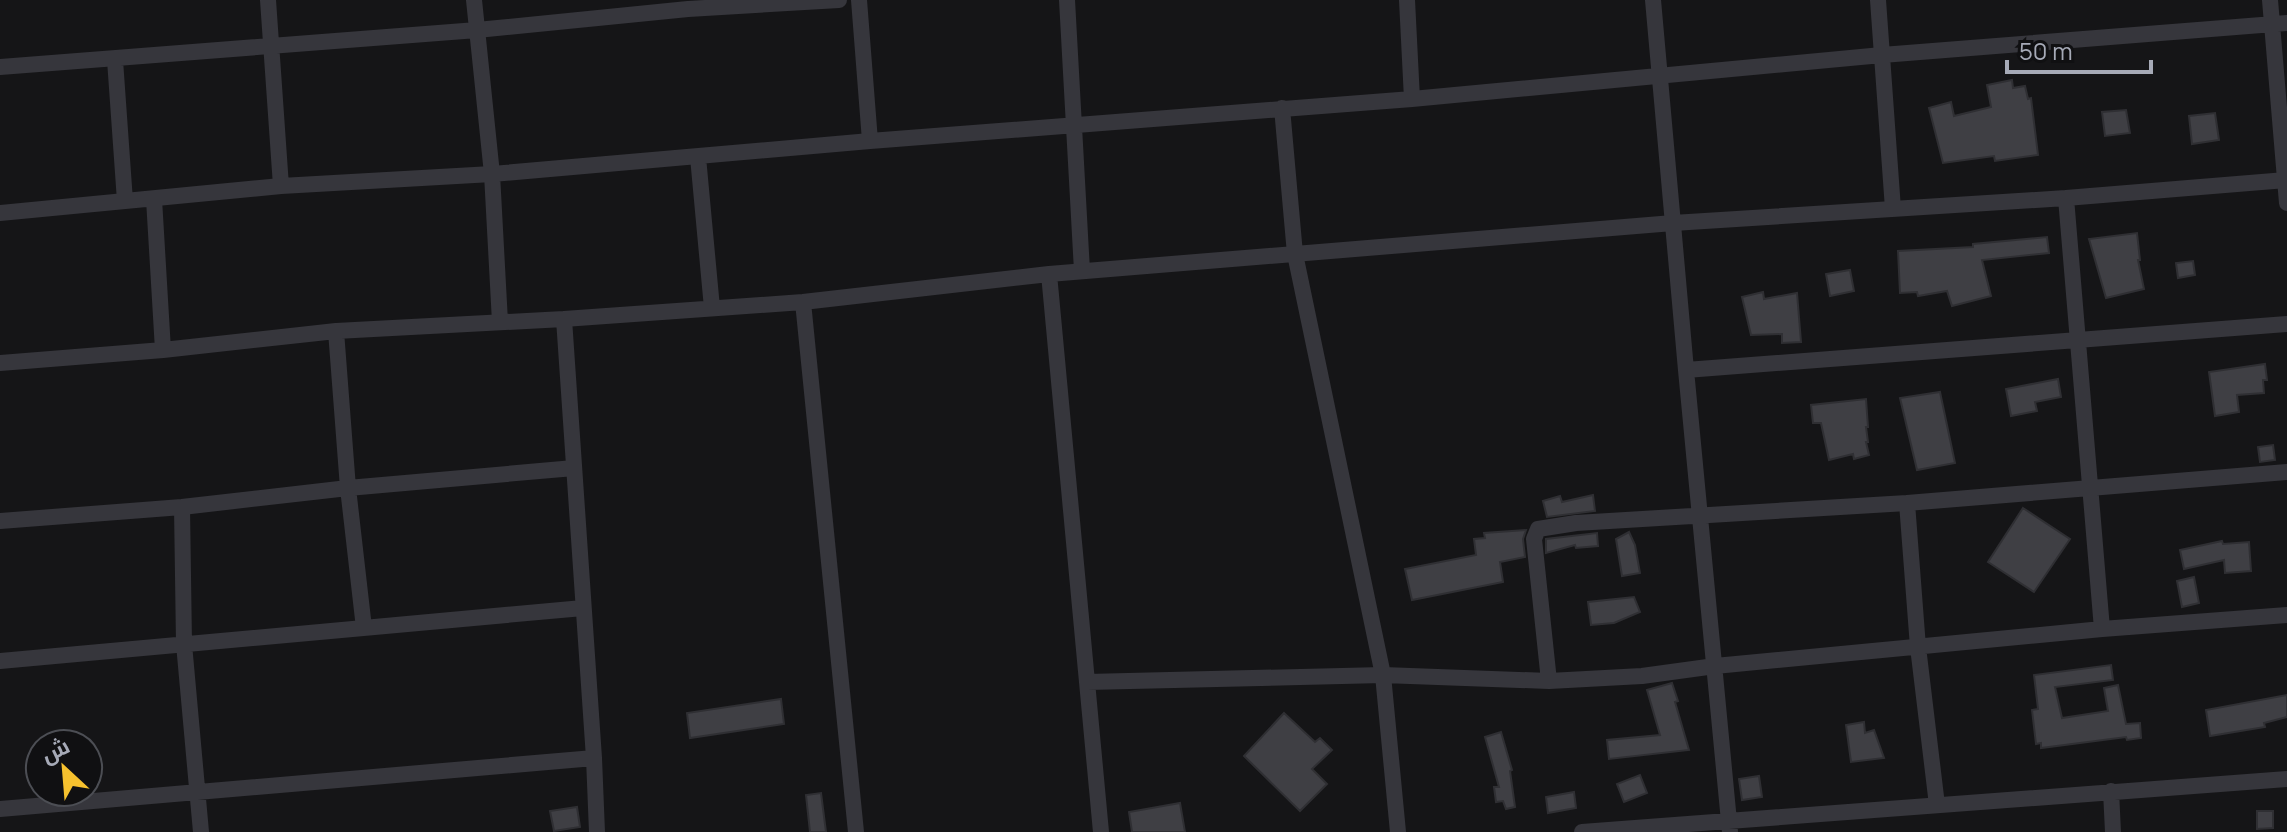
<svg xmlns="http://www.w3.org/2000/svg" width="2287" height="832" viewBox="0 0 2287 832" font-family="Manrope,Cairo,sans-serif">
<rect width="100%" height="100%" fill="#151517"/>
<path fill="#3f3f44" stroke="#2f2f33" stroke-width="2" d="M 2012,80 L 2013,88 L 2025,86 L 2028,99 L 2031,98 L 2038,155 L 1995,161 L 1994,156 L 1943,163 L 1929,108 L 1951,102 L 1954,116 L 1991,107 L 1987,85 Z
M 2126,110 L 2130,133 L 2105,136 L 2102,112 Z
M 2215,113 L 2219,140 L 2192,144 L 2189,116 Z
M 2137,233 L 2140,260 L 2138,260 L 2144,289 L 2106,298 L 2089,239 Z
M 2047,237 L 2049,253 L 1982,260 L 1991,296 L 1952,306 L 1947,291 L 1918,296 L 1917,292 L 1900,293 L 1898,251 L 1973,247 L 1973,244 Z
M 2193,261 L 2195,275 L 2178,278 L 2176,263 Z
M 1850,270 L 1854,291 L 1830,296 L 1826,274 Z
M 1763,292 L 1764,299 L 1797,293 L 1801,342 L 1782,343 L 1782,334 L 1751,335 L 1742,297 Z
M 2265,364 L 2267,380 L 2263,380 L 2264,393 L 2237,395 L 2239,412 L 2215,416 L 2209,372 Z
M 2058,379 L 2061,397 L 2035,402 L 2037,411 L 2011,416 L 2006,389 Z
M 1940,392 L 1955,463 L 1917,470 L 1900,398 Z
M 1866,399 L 1868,427 L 1866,427 L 1868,442 L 1866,442 L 1869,455 L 1854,459 L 1853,454 L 1829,460 L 1821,423 L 1813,423 L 1811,405 Z
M 2273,445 L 2275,460 L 2260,462 L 2258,447 Z
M 1593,495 L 1595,511 L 1547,517 L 1543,501 L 1560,496 L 1562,502 Z
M 2023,508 L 2070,539 L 2034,592 L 1988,562 Z
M 1526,530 L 1523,539 L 1525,557 L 1500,562 L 1503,582 L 1412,600 L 1405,569 L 1476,555 L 1474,539 L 1485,538 L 1484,533 Z
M 1629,532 L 1635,545 L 1640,573 L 1622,576 L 1616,539 Z
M 1597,533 L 1598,546 L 1576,548 L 1575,545 L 1546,553 L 1546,539 Z
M 2222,541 L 2223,544 L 2249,542 L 2251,571 L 2225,573 L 2224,560 L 2184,569 L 2180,550 Z
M 2194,577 L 2199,603 L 2182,607 L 2177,581 Z
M 1634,597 L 1640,612 L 1614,623 L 1591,625 L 1588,602 Z
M 2111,665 L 2113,680 L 2055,687 L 2062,718 L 2108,711 L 2104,688 L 2118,685 L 2126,724 L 2140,723 L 2141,738 L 2127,740 L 2126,737 L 2041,748 L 2041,743 L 2036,744 L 2032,710 L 2038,709 L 2034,675 Z
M 1672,683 L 1678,701 L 1675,702 L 1689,750 L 1609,759 L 1607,740 L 1660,735 L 1647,690 Z
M 2287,695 L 2287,717 L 2264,723 L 2265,727 L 2210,736 L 2206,710 Z
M 781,699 L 784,724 L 690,738 L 687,713 Z
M 1284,713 L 1315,742 L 1320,738 L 1332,750 L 1312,769 L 1327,784 L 1300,811 L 1244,756 Z
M 1864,722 L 1865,733 L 1874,730 L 1884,758 L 1851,762 L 1846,725 Z
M 1501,732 L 1512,770 L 1510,771 L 1515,807 L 1506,809 L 1503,801 L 1496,802 L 1494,787 L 1499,787 L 1485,737 Z
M 1640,775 L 1647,793 L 1624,802 L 1617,784 Z
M 1759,776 L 1762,797 L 1742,800 L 1739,779 Z
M 1574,792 L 1576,808 L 1548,813 L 1546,797 Z
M 821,793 L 826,832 L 810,832 L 806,795 Z
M 1180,803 L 1185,832 L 1132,832 L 1129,812 Z
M 577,807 L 580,827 L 554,831 L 550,811 Z
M 2257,811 L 2273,811 L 2273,828 L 2257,829 Z"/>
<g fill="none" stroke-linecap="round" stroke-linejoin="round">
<path stroke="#36363c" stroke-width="16" d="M 268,0 L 281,186
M 474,0 L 492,174 L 500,322
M 859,0 L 870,141
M 1067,0 L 1082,271
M 1407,0 L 1412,99
M 1653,0 L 1686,370 L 1730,832
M 1878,0 L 1893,209
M 2270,0 L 2287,203
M 115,60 L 125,201
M 0,67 L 477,30 L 688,9 L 839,0
M 1282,108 L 1295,254 L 1383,675 L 1398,832
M 698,157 L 712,308
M 2066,198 L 2102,629
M 154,199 L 163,350
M 0,213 L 281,186 L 492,174 L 870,141 L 1412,99 L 1882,55 L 2287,23
M 1049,274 L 1101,832
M 803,302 L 856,832
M 564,319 L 594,758 L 597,832
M 336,331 L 348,488 L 364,628
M 0,363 L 163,350 L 336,331 L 564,319 L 803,302 L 1049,274 L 1673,223 L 2066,198 L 2286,180
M 1686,370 L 2287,324
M 1907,503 L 1918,647 L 1937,805
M 182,507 L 184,644 L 201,832
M 0,521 L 182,507 L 348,488 L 574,468
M 0,661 L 583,608
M 1549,681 L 1534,539 L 1538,529 L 1576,523 L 1907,503 L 2287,472
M 1087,682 L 1383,675 L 1549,681 L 1642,676 L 1715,666 L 2102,629 L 2287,615
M 2111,791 L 2113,832
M 0,809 L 594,758
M 1582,832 L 2287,779"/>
</g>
<g transform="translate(64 768) rotate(334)"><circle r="38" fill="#101012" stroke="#4c4e54" stroke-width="2"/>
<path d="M0-6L14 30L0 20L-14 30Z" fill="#f6c12e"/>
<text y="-12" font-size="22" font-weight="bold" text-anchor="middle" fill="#a6aab7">ش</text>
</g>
<path d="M2007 60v12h144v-12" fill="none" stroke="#a6aab7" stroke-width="4"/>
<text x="2019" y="60" font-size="24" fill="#a6aab7" stroke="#101012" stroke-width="6" paint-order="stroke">50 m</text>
</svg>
